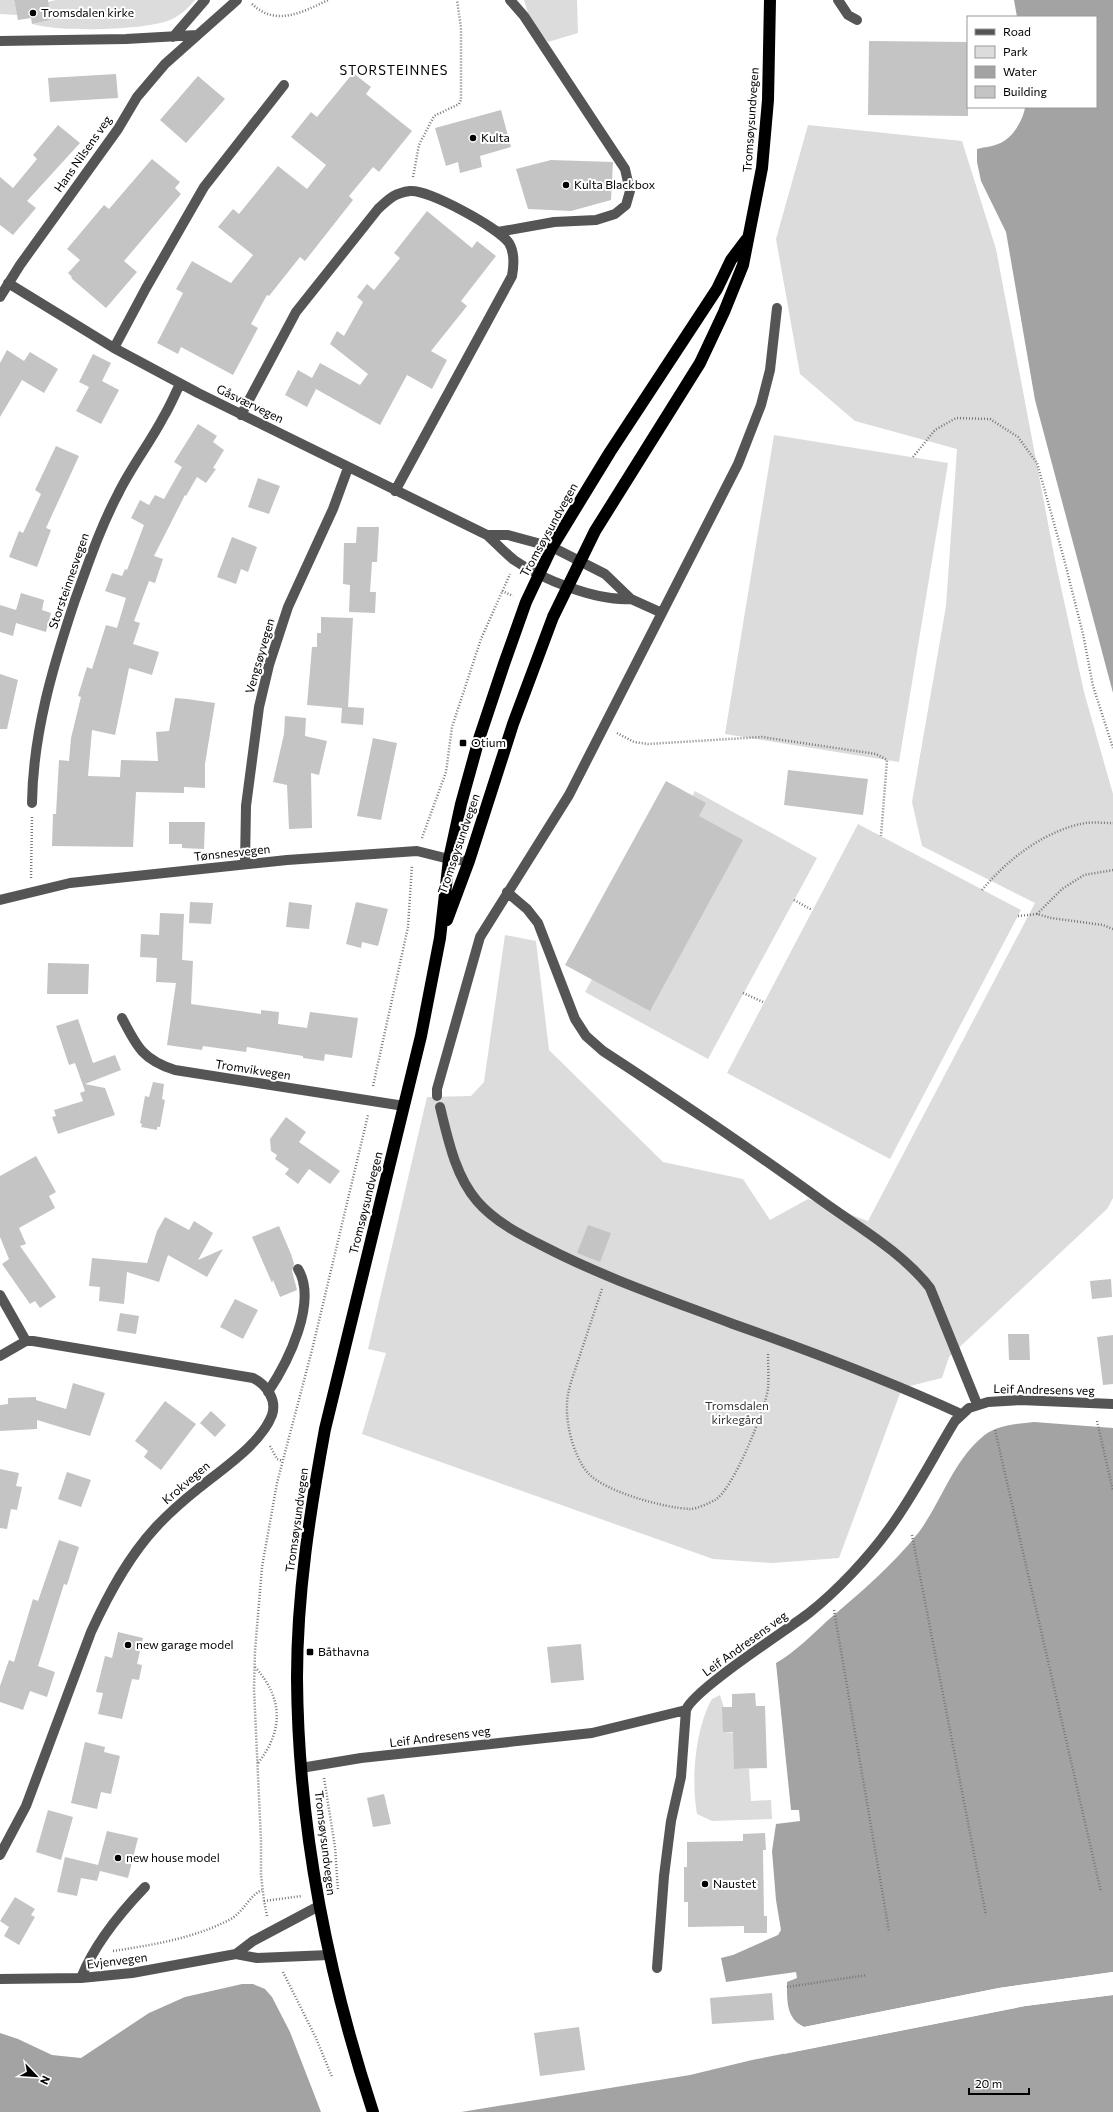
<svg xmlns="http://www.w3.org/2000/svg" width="1113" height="2112" viewBox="0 0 1113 2112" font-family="Commissioner,sans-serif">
<rect width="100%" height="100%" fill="#fff"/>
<path fill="#dcdcdc" d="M 0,0 L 14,0 L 17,15 L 0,14 Z
M 56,0 L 195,0 C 187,10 174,21 160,23 C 131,30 60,32 32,24 L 51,20 L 48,4 L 43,3 Z
M 524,0 L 577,0 L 578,33 L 548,42 L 530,19 Z
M 808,125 L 962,141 L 996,249 L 1055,560 L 1084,692 L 1113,794 L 1113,1198 L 1107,1209 L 949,1357 L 942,1378 L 902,1388 L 839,1558 L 772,1563 L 713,1559 L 362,1434 L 386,1353 L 368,1349 L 427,1097 L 471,1096 L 484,1082 L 505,935 L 536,941 L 549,1050 L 663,1162 L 743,1179 L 770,1220 L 808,1199 L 868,1221 L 1035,903 L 922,846 L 912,802 L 946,606 L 957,449 L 855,421 L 800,374 L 776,239 Z
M 774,435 L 948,463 L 899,762 L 725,734 Z
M 695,791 L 817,858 L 708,1059 L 585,992 Z
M 858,824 L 1021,910 L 890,1159 L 727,1073 Z
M 720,1695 L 724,1708 L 725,1732 L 734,1733 L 735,1769 L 749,1769 L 751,1801 L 771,1800 L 772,1819 L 712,1821 L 697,1814 C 691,1780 695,1729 712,1699 Z"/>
<path fill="#a3a3a3" d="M 1014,0 L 1113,0 L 1113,693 L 1035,400 L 1006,232 L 981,181 L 977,162 L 977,149 C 985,147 997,146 1004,141 C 1014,135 1024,118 1025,107 L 1096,107 L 1096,17 L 1017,17 Z
M 1034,1422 L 1113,1428 L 1113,1972 L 999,1988 L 804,2027 C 786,2018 787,2001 787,1982 L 797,1978 L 796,1972 L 726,1982 L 721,1958 L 733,1955 L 778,1935 L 781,1930 L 776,1900 L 772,1851 L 776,1824 L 800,1821 L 799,1810 L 791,1810 L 776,1663 C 795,1652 811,1636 827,1621 C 859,1594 893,1565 919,1532 C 941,1502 952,1464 980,1439 C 994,1425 1015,1424 1034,1422 Z
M 242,1984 L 253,1984 L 265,1989 L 272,1997 L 290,2032 L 321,2112 L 0,2112 L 0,2033 L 18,2039 L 52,2055 L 81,2058 L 149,2013 L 185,1997 Z
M 1113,1995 L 1113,2112 L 461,2112 L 690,2075 L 752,2060 L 1025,2006 Z"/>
<path fill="#fff" d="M 1113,1972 L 1113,1974 L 1000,1990 L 804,2029 L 794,2024 L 795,2022 L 804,2027 L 999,1988 Z
M 1113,1993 L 1113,1995 L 1025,2006 L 784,2054 L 785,2052 L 1024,2004 Z"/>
<path fill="#c4c4c4" d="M 14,0 L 48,0 L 51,20 L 32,24 L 31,18 L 18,20 Z
M 869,41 L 968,42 L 968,116 L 868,115 Z
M 353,73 L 371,87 L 366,94 L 412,131 L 379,172 L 373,167 L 349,196 L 353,200 L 305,261 L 300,257 L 269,296 L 267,295 L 251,324 L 258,328 L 233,375 L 181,347 L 178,354 L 157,343 L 183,293 L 176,289 L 192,261 L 231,283 L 253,255 L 218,227 L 233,209 L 239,214 L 278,166 L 307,189 L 326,165 L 291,137 L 311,112 L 317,117 Z
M 116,74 L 118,98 L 50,102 L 48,78 Z
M 198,76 L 225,99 L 186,143 L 160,120 Z
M 501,110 L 511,147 L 480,156 L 482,167 L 460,173 L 458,162 L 446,166 L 435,128 Z
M 58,125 L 80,143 L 27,201 L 36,208 L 13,235 L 0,225 L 0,177 L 13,188 L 37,159 L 33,155 Z
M 152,159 L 180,182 L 175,188 L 181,194 L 124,261 L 137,272 L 106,308 L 71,278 L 72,277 L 68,273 L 80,260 L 67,249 L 104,205 L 109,209 Z
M 551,160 L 613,162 L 611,200 L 571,211 L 528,209 L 516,169 Z
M 427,211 L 472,248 L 477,241 L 496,256 L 461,301 L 467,306 L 431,351 L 447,360 L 432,389 L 407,375 L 380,425 L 316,389 L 307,407 L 285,395 L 298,370 L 312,378 L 320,363 L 360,385 L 368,374 L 330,344 L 337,331 L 344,336 L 363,302 L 357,297 L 367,284 L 374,290 L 400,258 L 394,253 Z
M 7,350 L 24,361 L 30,352 L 58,369 L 44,393 L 22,380 L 0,417 L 0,363 Z
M 93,354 L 111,363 L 102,381 L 119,390 L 101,424 L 76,411 L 89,387 L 79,382 Z
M 198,424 L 217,436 L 213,442 L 224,450 L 213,468 L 216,469 L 206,483 L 197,477 L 186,496 L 185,495 L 154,556 L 163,559 L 155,583 L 149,581 L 134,621 L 140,623 L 133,644 L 159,652 L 152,675 L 129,668 L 115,735 L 92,730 L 88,776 L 120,777 L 121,760 L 158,761 L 156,732 L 169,731 L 175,698 L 187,699 L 215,703 L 205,764 L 205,788 L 184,787 L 184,793 L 136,792 L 133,847 L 52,846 L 53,814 L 56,814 L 59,760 L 69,761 L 71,738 L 81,697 L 78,696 L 87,667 L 92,669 L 106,625 L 117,628 L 126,598 L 105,591 L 112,573 L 122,576 L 125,569 L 127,570 L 144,525 L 131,518 L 140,500 L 149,505 L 155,495 L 164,499 L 182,467 L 174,462 Z
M 56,446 L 79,456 L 46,528 L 51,530 L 37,567 L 9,557 L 19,531 L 23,533 L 41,494 L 35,490 Z
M 258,478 L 280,486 L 269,514 L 248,507 Z
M 357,527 L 379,527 L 377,562 L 372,562 L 370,592 L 376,592 L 375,613 L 349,612 L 350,585 L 343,584 L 344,543 L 356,543 Z
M 232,537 L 257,547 L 248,572 L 241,569 L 236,584 L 217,577 Z
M 21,593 L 44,600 L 42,610 L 51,613 L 46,632 L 16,623 L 13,636 L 0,632 L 0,605 L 16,610 Z
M 321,617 L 353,618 L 348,707 L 364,708 L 363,725 L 341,723 L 342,708 L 307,705 L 312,647 L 317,647 L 317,633 L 321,633 Z
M 0,674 L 18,680 L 7,729 L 0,729 Z
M 285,716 L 306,718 L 305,736 L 327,741 L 319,775 L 311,773 L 312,828 L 289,829 L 287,785 L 273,782 L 284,734 Z
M 373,738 L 397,743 L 381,820 L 357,816 Z
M 788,770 L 868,779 L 863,815 L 784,805 Z
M 666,781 L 706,803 L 699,816 L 743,840 L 650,1011 L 565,965 Z
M 169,822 L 205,822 L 204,849 L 182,848 L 182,844 L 169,844 Z
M 190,902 L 213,903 L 211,924 L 189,923 Z
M 289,902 L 312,905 L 309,929 L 286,927 Z
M 356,902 L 388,909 L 378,946 L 362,942 L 361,948 L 346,944 Z
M 160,913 L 184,914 L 182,960 L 193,961 L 191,1004 L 261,1014 L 261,1010 L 279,1012 L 278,1024 L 307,1028 L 310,1012 L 358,1018 L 352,1058 L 325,1054 L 324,1061 L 303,1058 L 303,1056 L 247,1047 L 246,1052 L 203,1046 L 202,1050 L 167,1045 L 176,983 L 156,982 L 157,958 L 140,957 L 141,934 L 159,935 Z
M 48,963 L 89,964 L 88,994 L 47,994 Z
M 78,1019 L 93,1063 L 115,1055 L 121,1070 L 85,1084 L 105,1088 L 115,1115 L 58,1134 L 52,1117 L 56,1116 L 54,1110 L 83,1101 L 80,1093 L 85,1091 L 75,1063 L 69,1065 L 56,1026 Z
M 153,1082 L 164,1084 L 162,1099 L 165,1100 L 160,1127 L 157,1127 L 157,1130 L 141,1127 L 142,1124 L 140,1123 L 145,1096 L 149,1097 Z
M 286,1117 L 306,1132 L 299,1142 L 340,1171 L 330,1184 L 309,1169 L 298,1184 L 285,1174 L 289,1169 L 275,1159 L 277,1155 L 271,1151 L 270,1139 Z
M 36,1156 L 56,1192 L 49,1196 L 55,1208 L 19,1228 L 26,1244 L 20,1246 L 56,1297 L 40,1308 L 35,1301 L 30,1304 L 2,1264 L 9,1259 L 0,1237 L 0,1176 Z
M 165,1217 L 189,1230 L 194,1221 L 213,1233 L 198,1260 L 223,1249 L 207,1277 L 168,1255 L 159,1282 L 127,1272 L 124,1304 L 99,1301 L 100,1287 L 89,1286 L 92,1258 L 147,1263 L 157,1231 Z
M 588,1225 L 611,1233 L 600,1262 L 577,1253 Z
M 279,1226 L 291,1254 L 294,1264 L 292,1271 L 297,1290 L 280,1297 L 273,1280 L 272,1283 L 252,1237 Z
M 1111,1279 L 1112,1297 L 1092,1299 L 1090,1281 Z
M 235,1299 L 258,1310 L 243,1339 L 220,1327 Z
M 120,1313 L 139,1316 L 136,1334 L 117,1331 Z
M 1008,1334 L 1029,1334 L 1030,1360 L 1009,1360 Z
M 1113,1335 L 1113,1384 L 1103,1385 L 1097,1337 Z
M 73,1383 L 105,1393 L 90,1436 L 37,1420 L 37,1429 L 0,1431 L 0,1405 L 8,1404 L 8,1398 L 36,1397 L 36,1400 L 66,1409 Z
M 165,1401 L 196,1424 L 161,1470 L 144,1457 L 148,1451 L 135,1441 Z
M 211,1411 L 226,1425 L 215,1437 L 200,1423 Z
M 0,1469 L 19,1473 L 16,1486 L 22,1487 L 17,1510 L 11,1509 L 7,1529 L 0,1528 Z
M 67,1472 L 91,1480 L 81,1507 L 58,1499 Z
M 59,1540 L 79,1547 L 67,1585 L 64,1584 L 38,1666 L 55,1672 L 47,1697 L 30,1691 L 23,1710 L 0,1702 L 0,1686 L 9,1660 L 14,1662 L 33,1599 L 38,1601 Z
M 118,1632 L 143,1638 L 137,1664 L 142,1665 L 139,1680 L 132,1679 L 122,1719 L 98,1714 L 103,1693 L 96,1692 L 105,1656 L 112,1658 Z
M 581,1644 L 584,1680 L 551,1683 L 547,1647 Z
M 755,1693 L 756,1706 L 765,1706 L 767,1768 L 734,1769 L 733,1732 L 723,1732 L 722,1707 L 732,1707 L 732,1694 Z
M 85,1742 L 105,1747 L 104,1752 L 120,1756 L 111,1794 L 101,1792 L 97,1809 L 71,1803 Z
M 384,1794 L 391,1824 L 373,1827 L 367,1798 Z
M 48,1810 L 73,1817 L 61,1860 L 36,1852 Z
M 107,1831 L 138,1838 L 128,1878 L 100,1871 L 97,1881 L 81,1878 L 77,1896 L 57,1892 L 65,1857 L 98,1865 Z
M 765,1833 L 766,1850 L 763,1850 L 764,1916 L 767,1916 L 767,1933 L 744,1933 L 744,1926 L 688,1927 L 688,1902 L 684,1902 L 684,1867 L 687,1867 L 687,1842 L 743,1841 L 743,1834 Z
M 15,1897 L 35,1909 L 31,1915 L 35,1917 L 19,1945 L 4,1936 L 9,1927 L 0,1921 Z
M 772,1993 L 774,2020 L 712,2024 L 710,1998 Z
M 579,2027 L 585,2070 L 540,2076 L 534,2033 Z"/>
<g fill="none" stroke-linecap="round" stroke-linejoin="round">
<path stroke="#777" stroke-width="2.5" stroke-dasharray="1 2" stroke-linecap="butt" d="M 252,4 C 276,27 303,12 328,0
M 413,177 L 419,145 L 434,116 L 459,104 L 461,100 L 461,28 L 457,0
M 913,457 L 935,430 L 956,418 L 990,419 L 1018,437 L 1037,463 L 1064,559 L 1083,634 L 1093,686 L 1113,748
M 502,591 L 513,596
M 617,733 L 634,742 L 648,744 L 762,737 L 876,754 L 887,760 L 881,836
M 422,838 L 446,772 L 452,727 L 481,639 L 510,574
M 31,878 L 32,817
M 982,890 C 1008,859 1044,831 1085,823 C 1094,822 1104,823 1113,823
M 794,900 L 812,910
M 1037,914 L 1062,889 L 1084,875 L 1113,870
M 1018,916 L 1037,914 L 1051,918 L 1103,925 L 1113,929
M 743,993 L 763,1002
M 373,1086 L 408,927 L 412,865
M 602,1289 C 594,1313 586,1337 578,1361 C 574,1374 567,1390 567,1405 C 566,1426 574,1457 588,1473 C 605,1492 665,1508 690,1509 C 697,1509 709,1503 715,1500 C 733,1490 765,1410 768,1389 C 769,1377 768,1365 768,1353
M 1097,1421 L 1113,1491
M 995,1430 L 1101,1892
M 270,1446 L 277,1459 L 283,1461
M 912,1535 L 986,1915
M 834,1610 L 889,1931
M 255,1667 C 283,1698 284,1730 258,1763
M 324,1778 L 335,1847 L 338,1891
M 264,1901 L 302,1896
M 267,1916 L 264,1901 L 261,1875 L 261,1841 L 254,1689 L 255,1651 L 262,1567 L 277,1483 L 312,1350 L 368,1115
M 113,1951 C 153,1945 195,1938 231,1919 C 244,1911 250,1895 262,1890
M 283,1972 L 316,2038 L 332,2077
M 787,1987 L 867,1975"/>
<path stroke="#555" stroke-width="10" d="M 838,0 L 848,15 L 857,20
M 173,37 L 205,0
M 0,41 L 126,39 L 197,35
M 498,232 L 554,222 L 596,220 L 615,214 L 626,205 L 630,191 L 625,169 L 524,16 L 510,0
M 8,283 L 114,348 L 198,393 L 487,535 C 496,543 504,552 514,560 C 543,580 596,601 631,599
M 0,297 L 20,265 L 118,129 L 137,97 L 165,64 L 237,0
M 114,348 L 146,288 L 204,187 L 284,85
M 241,415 L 296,312 L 378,209 C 389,199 394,193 410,191 C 428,189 499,228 509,243 C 515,253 514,265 512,276 L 395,491
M 487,535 L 508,535 L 552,547 L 605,574 L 631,599 L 662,613
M 32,803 C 33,733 53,666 75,600 C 88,564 100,528 118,494 C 131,467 150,443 164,416 C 170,406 175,394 180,384
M 245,864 L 246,806 L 259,707 L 269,665 L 288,607 L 333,509 L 348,468
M 507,892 L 527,909 L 538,923 L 575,1019 L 586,1036 L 603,1051 C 678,1100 752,1150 825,1203 C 860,1228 904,1254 930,1288 L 977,1404
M 0,900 L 70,883 L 287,860 L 417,851 L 449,859 L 469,861
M 122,1018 C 137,1047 143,1060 175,1070 L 404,1106
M 437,1096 L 437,1089 L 480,937 L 569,795 L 738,464 L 761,405 L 770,370 L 777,308
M 440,1107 C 448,1139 455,1175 477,1201 C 495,1222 521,1235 545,1247 C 605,1278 670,1300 733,1324 C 810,1351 887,1380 961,1414
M 0,1295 L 26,1341
M 0,1356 L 26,1341 L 33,1341 L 253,1378 C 267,1385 277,1400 272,1415 C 261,1444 222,1469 199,1488 C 184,1500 169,1513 156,1527 C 128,1557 108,1595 91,1632 L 26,1806 L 0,1855
M 268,1392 C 288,1362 318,1302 298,1269
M 301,1768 L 361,1758 L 592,1733 L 686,1710 C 693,1690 787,1630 809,1613 C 837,1591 868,1558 889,1529 C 914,1495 933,1457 955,1421 L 969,1408 L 988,1402 L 1020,1400 L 1113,1404
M 236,1954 L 253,1941 L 319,1906
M 657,1968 L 664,1876 L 671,1821 L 681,1777 L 686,1710
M 81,1978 C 94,1945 120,1913 145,1887
M 0,1979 L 81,1978 L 132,1973 L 236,1954 L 257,1958 L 329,1955"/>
<path stroke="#000" stroke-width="12" d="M 447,920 L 469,861 L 513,724 L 553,617 L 595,531 L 700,363 L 724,312 L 743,265 L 762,168 L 768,100 L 770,0
M 373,2112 C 327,1972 298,1826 297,1678 C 297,1594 310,1511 325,1429 L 421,1036 L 440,938 L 449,859 L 461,804 L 479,739 L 504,664 L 526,602 L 552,547 L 610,452 L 717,289 L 731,260 L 746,240"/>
</g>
<g fill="#000" stroke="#fff" stroke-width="1.5">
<circle cx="33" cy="13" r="4"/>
<circle cx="473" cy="138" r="4"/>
<circle cx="566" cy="185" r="4"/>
<rect x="459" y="739" width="8" height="8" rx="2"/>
<circle cx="128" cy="1645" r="4"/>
<rect x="306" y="1648" width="8" height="8" rx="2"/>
<circle cx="118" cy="1858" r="4"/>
<circle cx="705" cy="1884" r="4"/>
</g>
<g text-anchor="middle" stroke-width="4" stroke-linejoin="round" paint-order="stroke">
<g font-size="12" fill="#000" stroke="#fff" text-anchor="start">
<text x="41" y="17">Tromsdalen kirke</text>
<text x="481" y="142">Kulta</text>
<text x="574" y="189">Kulta Blackbox</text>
<text x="471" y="747">Otium</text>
<text x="136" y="1649">new garage model</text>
<text x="318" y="1656">Båthavna</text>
<text x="126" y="1862">new house model</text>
<text x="713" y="1888">Naustet</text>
</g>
<g font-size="12" fill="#000" stroke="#fff">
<text transform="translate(751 120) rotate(-86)" y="4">Tromsøysundvegen</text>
<text transform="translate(83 154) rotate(-55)" y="4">Hans Nilsens veg</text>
<text transform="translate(250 404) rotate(26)" y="4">Gåsværvegen</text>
<text transform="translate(549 530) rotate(-61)" y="4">Tromsøysundvegen</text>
<text transform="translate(69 581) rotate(-71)" y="4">Storsteinnesvegen</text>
<text transform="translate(260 656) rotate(-74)" y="4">Vengsøyvegen</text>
<text transform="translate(459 844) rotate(-71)" y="4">Tromsøysundvegen</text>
<text transform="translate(232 853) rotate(-6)" y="4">Tønsnesvegen</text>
<text transform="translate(253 1070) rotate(9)" y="4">Tromvikvegen</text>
<text transform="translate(366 1203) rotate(-76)" y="4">Tromsøysundvegen</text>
<text transform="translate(1044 1390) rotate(1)" y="4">Leif Andresens veg</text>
<text transform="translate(186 1483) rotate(-41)" y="4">Krokvegen</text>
<text transform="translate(297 1520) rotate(-82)" y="4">Tromsøysundvegen</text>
<text transform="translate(745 1644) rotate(-36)" y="4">Leif Andresens veg</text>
<text transform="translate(440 1737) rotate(-7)" y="4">Leif Andresens veg</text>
<text transform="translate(325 1843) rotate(83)" y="4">Tromsøysundvegen</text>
<text transform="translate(117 1961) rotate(-7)" y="4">Evjenvegen</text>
</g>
<g font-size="12" fill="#333" stroke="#fff">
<text x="737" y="1410">Tromsdalen<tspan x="737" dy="14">kirkegård</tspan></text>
</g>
<g font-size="13" letter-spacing="1" fill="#000" stroke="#fff">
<text x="394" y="75">STORSTEINNES</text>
</g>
</g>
<rect x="967" y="16" width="130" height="92" fill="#ffffff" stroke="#999999"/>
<rect x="975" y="29" width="20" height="6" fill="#555555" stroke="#999999"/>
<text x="1003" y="36" font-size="12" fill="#000000">Road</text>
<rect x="975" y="46" width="20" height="12" fill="#dcdcdc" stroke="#999999"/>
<text x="1003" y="56" font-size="12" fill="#000000">Park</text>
<rect x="975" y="66" width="20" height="12" fill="#a3a3a3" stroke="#999999"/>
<text x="1003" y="76" font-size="12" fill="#000000">Water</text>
<rect x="975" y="86" width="20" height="12" fill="#c4c4c4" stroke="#999999"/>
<text x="1003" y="96" font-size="12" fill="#000000">Building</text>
<g transform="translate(36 2076) rotate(115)" stroke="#ffffff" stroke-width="3" paint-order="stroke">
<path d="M0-3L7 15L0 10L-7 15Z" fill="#000000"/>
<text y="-6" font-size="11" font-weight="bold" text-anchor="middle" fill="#000000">N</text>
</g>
<path d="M969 2088v6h60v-6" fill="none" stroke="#000000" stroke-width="2"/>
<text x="975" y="2088" font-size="12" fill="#000000" stroke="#ffffff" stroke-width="3" paint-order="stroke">20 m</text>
</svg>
